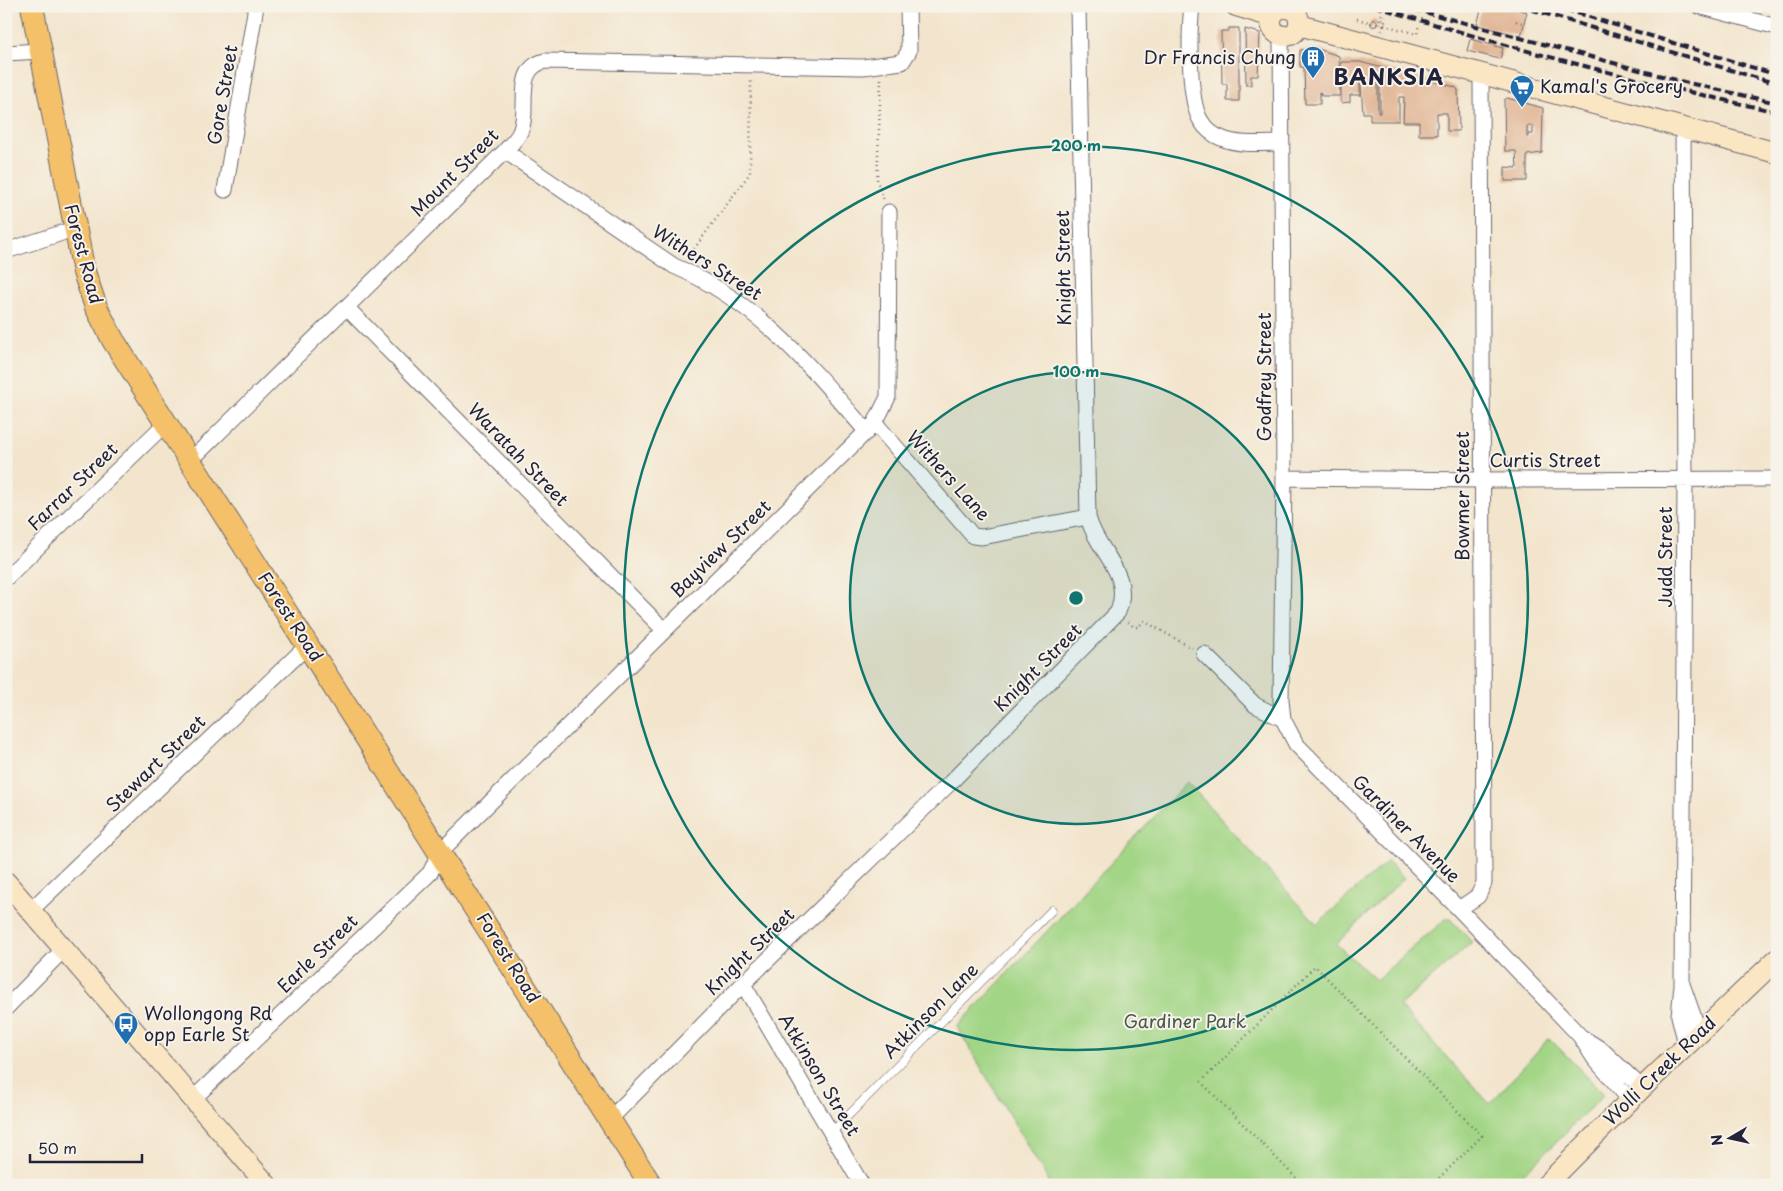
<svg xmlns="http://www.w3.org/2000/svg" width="1783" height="1191" viewBox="0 0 1783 1191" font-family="'Playpen Sans',sans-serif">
<rect width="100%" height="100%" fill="#f7f3e8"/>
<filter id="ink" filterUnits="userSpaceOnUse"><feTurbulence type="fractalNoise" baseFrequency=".02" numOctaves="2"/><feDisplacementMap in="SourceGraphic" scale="10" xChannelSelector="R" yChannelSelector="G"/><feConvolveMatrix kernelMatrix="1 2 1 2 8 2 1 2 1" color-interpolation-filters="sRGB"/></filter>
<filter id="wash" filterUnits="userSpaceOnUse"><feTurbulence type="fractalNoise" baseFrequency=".0096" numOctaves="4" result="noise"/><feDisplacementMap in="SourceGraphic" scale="20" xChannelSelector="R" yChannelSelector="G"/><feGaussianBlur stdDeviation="1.12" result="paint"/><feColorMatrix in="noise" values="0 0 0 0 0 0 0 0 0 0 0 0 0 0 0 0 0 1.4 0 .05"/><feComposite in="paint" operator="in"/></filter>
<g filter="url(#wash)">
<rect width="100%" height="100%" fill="#f3e5cd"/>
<path fill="#a2d585" stroke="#627c60" d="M 1187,782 L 1317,924 L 1388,861 L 1404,878 L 1336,944 L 1376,980 L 1448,917 L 1472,942 L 1399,1006 L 1490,1104 L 1549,1038 L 1604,1094 L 1513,1185 L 1051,1185 L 957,1027 Z"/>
<g id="blocks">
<path fill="#e0b392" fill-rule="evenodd" d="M 1482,6 L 1507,6 L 1527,12 L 1521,36 L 1477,25 Z
M1370.5 23a3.5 3.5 0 1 1 7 0a3.5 3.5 0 1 1-7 0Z
M 1229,28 L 1239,28 L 1239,101 L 1227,101 L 1227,84 L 1222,84 L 1221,31 L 1229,31 Z
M 1245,29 L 1260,33 L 1258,76 L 1251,76 L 1251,85 L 1246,85 Z
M 1470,39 L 1503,48 L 1500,59 L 1467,51 Z
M 1300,50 L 1321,50 L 1339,56 L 1340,96 L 1322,96 L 1320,92 L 1320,104 L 1305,104 L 1304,67 L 1300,67 Z
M 1341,62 L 1360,62 L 1455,87 L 1458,90 L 1459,131 L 1447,131 L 1447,113 L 1437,113 L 1437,135 L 1419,135 L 1419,122 L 1403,122 L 1404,97 L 1399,97 L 1399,121 L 1370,121 L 1370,113 L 1363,113 L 1360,72 L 1360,95 L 1350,95 L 1350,102 L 1341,103 ZM 1378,81 L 1380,81 L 1380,113 L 1378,113 Z
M 1507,98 L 1543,108 L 1542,153 L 1527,155 L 1527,181 L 1505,181 L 1505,167 L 1517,168 L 1516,151 L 1505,151 L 1504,100 ZM 1527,126 L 1533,126 L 1533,134 L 1529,134 L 1529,137 L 1527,137 Z"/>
</g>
</g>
<g filter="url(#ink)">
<use href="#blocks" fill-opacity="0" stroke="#6b666e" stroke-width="1"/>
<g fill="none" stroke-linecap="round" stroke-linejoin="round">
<defs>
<path id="lane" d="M 831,1133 L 1052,910"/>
<path id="street" d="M 1192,6 C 1189,31 1188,101 1201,121 C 1205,128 1213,135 1221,138 C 1239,146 1263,143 1282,143
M 1699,6 L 1777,27
M 1281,35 L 1284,478 L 1281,700 L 1283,719
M 6,53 L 40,51
M 1683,128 L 1685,480 L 1682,985 L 1679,1016 L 1686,1044
M 505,151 L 674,266 C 758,302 809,365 867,432
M 225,190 L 256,6
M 6,251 L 74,229
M 346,307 L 664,630
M 875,423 L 973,536 L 982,537 L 1088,517
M 190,461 L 505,151 C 510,145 517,139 520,132 C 531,109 512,69 545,61 L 863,67 L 902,62 L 909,51 L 908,6
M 1284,478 L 1482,480 L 1777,479
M 6,578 L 166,423
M 1204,654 L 1255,705 L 1283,719 L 1296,744 L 1459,909 L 1580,1036 L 1594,1058 L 1630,1100
M 1459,909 L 1478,896 L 1484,883 L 1481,72
M 31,910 L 308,645
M 743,984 L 862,1185
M 1683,987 L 1699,1032
M 6,1008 L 64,949
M 1583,1038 L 1602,1050 L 1642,1088
M 193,1099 L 430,873 L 440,852 L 875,423 L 888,397 L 889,212
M 610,1119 L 743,984 L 951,782 L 1118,612 C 1133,572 1097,553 1088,517 L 1078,6"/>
<path id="secondary" d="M 1236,6 L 1272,17
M1271 22a14 14 0 1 1 28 0a14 14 0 1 1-28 0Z
M 1299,25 L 1777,153
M 6,882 L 267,1185
M 1546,1185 L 1642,1088 L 1777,959"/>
<path id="primary" d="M 32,6 L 84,272 L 96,307 L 113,340 L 651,1185"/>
</defs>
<use href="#lane" stroke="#6b666e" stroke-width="9"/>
<use href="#street" stroke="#6b666e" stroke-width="17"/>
<use href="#secondary" stroke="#6b666e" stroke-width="22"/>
<use href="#primary" stroke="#6b666e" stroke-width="24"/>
<path stroke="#6b666e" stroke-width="2.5" stroke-dasharray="1 4" stroke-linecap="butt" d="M 1424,9 L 1425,6
M 1357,19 L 1380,25 L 1381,20 L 1386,16
M 1380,20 L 1382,13
M 1516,21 L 1524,24
M 1384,25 L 1417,34 L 1419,24
M 1382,31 L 1386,17
M 881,79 L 877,181 L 884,200
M 688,257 L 750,173 L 751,80
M 1128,622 L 1134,627 L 1138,627 L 1144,621 L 1192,648
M 1303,1185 L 1201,1082 L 1315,966 L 1482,1136 L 1432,1185"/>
<use href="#lane" stroke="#fff" stroke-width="8"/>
<use href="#street" stroke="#fff" stroke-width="15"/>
<use href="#secondary" stroke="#fbe6c4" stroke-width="20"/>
<use href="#primary" stroke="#f4c16b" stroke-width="22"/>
<path stroke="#22223b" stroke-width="4" stroke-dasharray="8 4" stroke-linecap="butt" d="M 1375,6 C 1507,48 1642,82 1777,112
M 1402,6 L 1684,82 L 1777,103
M 1520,6 L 1777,84
M 1554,6 L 1777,75"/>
</g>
</g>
<circle cx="1076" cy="598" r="226" fill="#0f766e" fill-opacity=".12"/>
<g fill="none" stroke="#0f766e" stroke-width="2.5">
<circle cx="1076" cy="598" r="226"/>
<circle cx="1076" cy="598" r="452"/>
</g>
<defs>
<symbol id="building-pin" viewBox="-11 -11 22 30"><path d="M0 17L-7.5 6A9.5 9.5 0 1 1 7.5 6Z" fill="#1f6fb2" stroke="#f7f3e8"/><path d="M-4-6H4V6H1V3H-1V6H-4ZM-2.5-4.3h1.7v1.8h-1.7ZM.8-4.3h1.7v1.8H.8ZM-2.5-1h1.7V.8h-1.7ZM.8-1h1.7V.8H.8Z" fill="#fff"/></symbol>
<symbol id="supermarket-pin" viewBox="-11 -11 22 30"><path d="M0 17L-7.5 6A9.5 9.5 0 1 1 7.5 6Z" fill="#1f6fb2" stroke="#f7f3e8"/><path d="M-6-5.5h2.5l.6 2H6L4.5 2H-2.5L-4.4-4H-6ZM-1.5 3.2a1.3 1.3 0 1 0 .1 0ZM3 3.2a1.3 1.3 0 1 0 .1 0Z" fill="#fff"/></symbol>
<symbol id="bus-pin" viewBox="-11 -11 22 30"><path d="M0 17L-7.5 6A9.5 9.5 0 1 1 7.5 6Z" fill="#1f6fb2" stroke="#f7f3e8"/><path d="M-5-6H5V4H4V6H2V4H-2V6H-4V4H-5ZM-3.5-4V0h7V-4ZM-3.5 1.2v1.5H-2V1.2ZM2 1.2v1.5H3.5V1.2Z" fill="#fff"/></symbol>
</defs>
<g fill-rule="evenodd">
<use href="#building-pin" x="1299" y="44" width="28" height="38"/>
<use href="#supermarket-pin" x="1508" y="73" width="28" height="38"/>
<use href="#bus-pin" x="112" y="1010" width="28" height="38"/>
</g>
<g text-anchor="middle" stroke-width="4" stroke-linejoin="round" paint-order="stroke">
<g font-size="18" fill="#22223b" stroke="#f7f3e8" text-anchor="start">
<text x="1296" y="64" text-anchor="end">Dr Francis Chung</text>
<text x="1540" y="93">Kamal's Grocery</text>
<text x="144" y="1020">Wollongong Rd<tspan x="144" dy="21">opp Earle St</tspan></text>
</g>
<g font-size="18" fill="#22223b" stroke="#f7f3e8">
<text transform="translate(223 95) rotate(-80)" y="6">Gore Street</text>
<text transform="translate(455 173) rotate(-45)" y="6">Mount Street</text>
<text transform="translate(83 254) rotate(75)" y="6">Forest Road</text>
<text transform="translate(707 263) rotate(32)" y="6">Withers Street</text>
<text transform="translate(1064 268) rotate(-91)" y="6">Knight Street</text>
<text transform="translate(1265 377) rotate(-90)" y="6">Godfrey Street</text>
<text transform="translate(518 455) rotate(46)" y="6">Waratah Street</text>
<text x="1545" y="467">Curtis Street</text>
<text transform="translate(948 476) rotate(48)" y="6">Withers Lane</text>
<text transform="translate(73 487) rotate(-44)" y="6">Farrar Street</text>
<text transform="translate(1463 496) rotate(-90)" y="6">Bowmer Street</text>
<text transform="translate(721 549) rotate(-44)" y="6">Bayview Street</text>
<text transform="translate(1666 557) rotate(-90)" y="6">Judd Street</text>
<text transform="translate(290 617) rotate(57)" y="6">Forest Road</text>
<text transform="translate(1038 668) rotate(-45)" y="6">Knight Street</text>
<text transform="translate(156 764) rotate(-44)" y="6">Stewart Street</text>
<text transform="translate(1406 829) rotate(45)" y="6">Gardiner Avenue</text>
<text transform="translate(750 952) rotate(-44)" y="6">Knight Street</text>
<text transform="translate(318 954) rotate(-44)" y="6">Earle Street</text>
<text transform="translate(508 958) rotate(58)" y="6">Forest Road</text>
<text transform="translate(931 1011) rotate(-45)" y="6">Atkinson Lane</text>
<text transform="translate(1660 1071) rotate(-44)" y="6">Wolli Creek Road</text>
<text transform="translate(819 1075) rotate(59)" y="6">Atkinson Street</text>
</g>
<g font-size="18" fill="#485851" stroke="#f7f3e8">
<text x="1185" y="1028">Gardiner Park</text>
</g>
<g font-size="22" font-weight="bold" letter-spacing="1" fill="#22223b" stroke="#f7f3e8">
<text x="1389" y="85">BANKSIA</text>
</g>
</g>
<circle cx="1076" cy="598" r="8" fill="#0f766e" stroke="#f7f3e8" stroke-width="2.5"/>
<g font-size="15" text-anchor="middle" font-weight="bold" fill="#0f766e" stroke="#f7f3e8" stroke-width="4" stroke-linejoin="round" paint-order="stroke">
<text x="1076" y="151">200 m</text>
<text x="1076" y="377">100 m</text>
</g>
<rect width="1783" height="1191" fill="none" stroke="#f7f3e8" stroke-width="25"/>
<g transform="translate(1730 1138) rotate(261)" stroke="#f7f3e8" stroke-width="4" paint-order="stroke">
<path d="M0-4L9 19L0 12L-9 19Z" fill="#22223b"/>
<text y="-8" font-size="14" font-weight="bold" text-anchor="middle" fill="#22223b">N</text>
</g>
<path d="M30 1154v8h112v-8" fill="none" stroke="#22223b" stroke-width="2.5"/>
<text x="38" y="1154" font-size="15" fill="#22223b" stroke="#f7f3e8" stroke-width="4" paint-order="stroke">50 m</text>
</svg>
